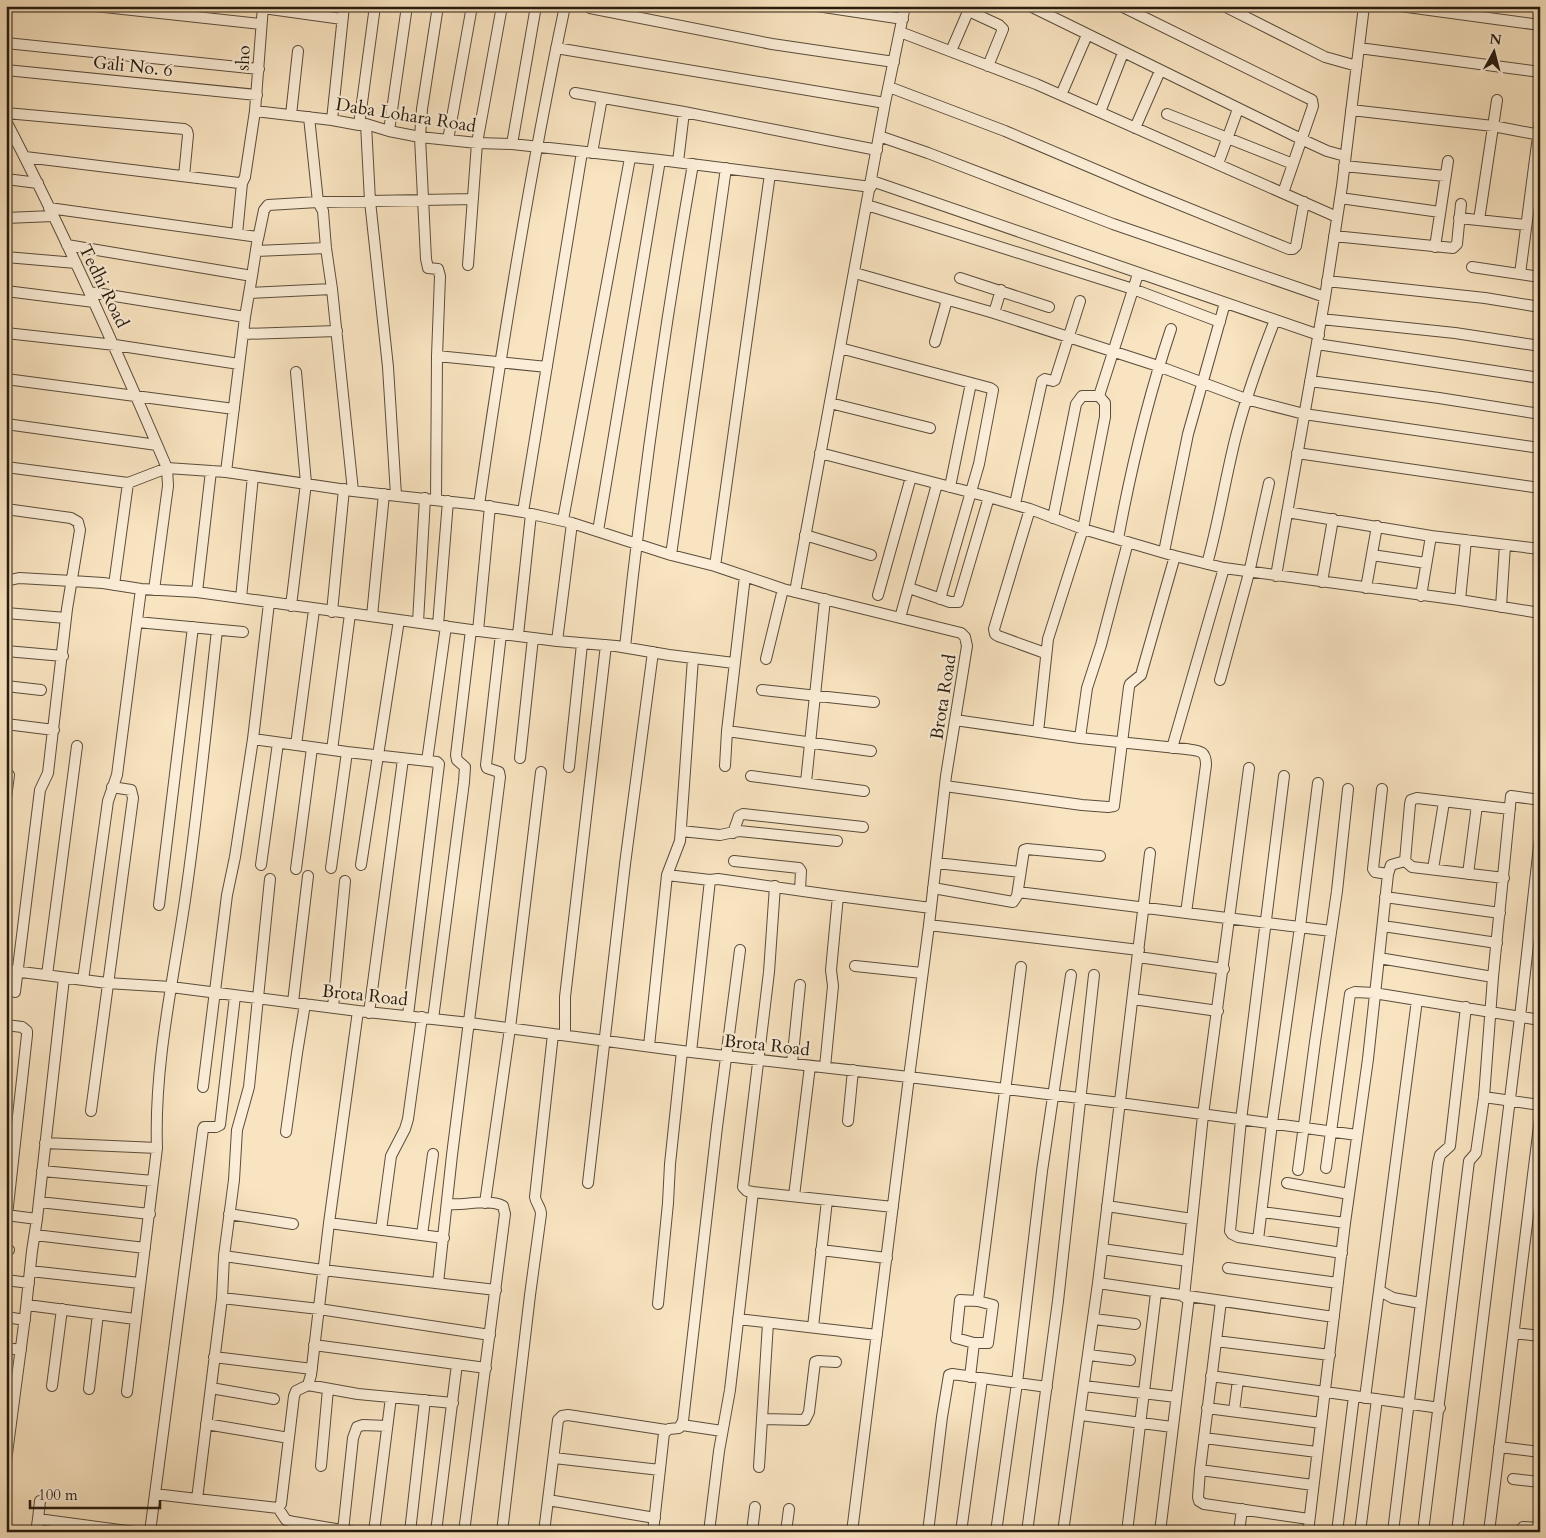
<svg xmlns="http://www.w3.org/2000/svg" width="1546" height="1538" viewBox="0 0 1546 1538" font-family="Cardo,serif">
<rect width="100%" height="100%" fill="#f9e4c1"/>
<filter id="stains"><feTurbulence type="fractalNoise" baseFrequency=".004" numOctaves="4"/><feColorMatrix values="0 0 0 0 .2 0 0 0 0 .09 0 0 0 0 .02 0 0 0 .5 -.17"/></filter>
<radialGradient id="worn" r=".72"><stop offset=".6" stop-color="#630" stop-opacity="0"/><stop offset="1" stop-color="#630" stop-opacity=".3"/></radialGradient>
<g fill="none" stroke-linecap="round" stroke-linejoin="round">
<defs>
<path id="street" d="M 95,6 L 261,24
M 817,6 L 903,19
M 1030,6 L 1301,139 L 1327,151 L 1345,156
M 1121,6 L 1312,100 L 1313,106 L 1283,193
M 1224,6 L 1325,57 L 1357,66
M 1400,6 L 1540,25
M 263,8 L 342,19
M 590,8 L 772,44 L 894,62
M 900,32 L 1036,84 L 1337,217
M 6,43 L 259,69
M 556,48 L 885,103
M 1359,48 L 1540,72
M 951,51 L 967,14 L 971,12 L 973,13 L 999,25 L 1003,29 L 988,66
M 6,70 L 257,95
M 889,87 L 1005,131 L 1146,191 L 1289,249 L 1293,249 L 1296,246 L 1304,202
M 575,93 L 684,112 L 877,150
M 1061,95 L 1087,35
M 1351,110 L 1493,126 L 1540,135
M 255,111 L 263,6
M 1100,112 L 1123,53
M 6,113 L 184,129 L 187,131 L 188,135 L 184,176
M 1167,114 L 1293,164
M 291,115 L 298,51
M 309,117 L 318,202 L 323,211 L 326,248 L 332,289 L 353,491
M 332,120 L 344,6
M 6,121 C 65,234 117,351 167,468 L 168,486 L 154,590
M 366,124 L 370,201 L 388,367 L 396,495
M 359,125 L 375,6
M 1135,128 L 1160,71
M 389,131 L 407,6
M 879,136 L 928,153 L 1113,224 L 1325,297
M 448,140 L 472,6
M 512,144 L 536,6
M 592,153 L 602,98
M 25,157 L 239,183 L 242,183 L 245,177 L 255,111 L 332,120 L 359,125 L 366,124 L 389,131 L 420,137 L 477,143 L 512,144 L 660,160 L 871,187
M 678,162 L 684,112
M 1218,164 L 1238,109
M 1344,166 L 1445,176
M 6,179 L 38,183
M 872,181 L 1319,335
M 1340,198 L 1440,212
M 867,205 L 1133,289 L 1220,322
M 49,208 L 258,237 L 252,276
M 6,218 L 53,216
M 1459,218 L 1526,225
M 1479,220 L 1497,100
M 237,234 L 242,183
M 1334,236 L 1453,248 L 1457,244 L 1461,204
M 258,239 L 264,210 L 268,205 L 318,202 L 473,199
M 67,245 L 252,276 L 245,317 L 226,472
M 1435,247 L 1448,161
M 256,251 L 326,248
M 6,257 L 76,263
M 468,265 L 477,143 L 502,6
M 1472,267 L 1540,277
M 855,273 L 994,313 L 1158,366 L 1246,399 L 1304,414 L 1540,448
M 1520,274 L 1540,121
M 960,278 L 1049,307
M 1327,281 L 1485,298 L 1540,307
M 6,291 L 94,302
M 90,292 L 245,317
M 250,293 L 332,289
M 994,313 L 1001,290
M 1321,319 L 1455,333 L 1540,346
M 6,333 L 115,345 L 239,364
M 243,334 L 337,331
M 935,342 L 947,300
M 1317,344 L 1540,378
M 840,348 L 990,388 L 993,390 L 979,464 L 940,599
M 437,356 L 547,367
M 6,379 L 234,409
M 1310,381 L 1439,398 L 1540,414
M 830,403 L 930,428
M 6,424 L 157,445
M 820,453 L 989,497 L 1030,509 L 1083,529 L 1175,556 L 1224,568 L 1460,600 L 1540,613
M 1297,453 L 1540,488
M 6,467 L 128,483 L 167,468 L 226,472 L 353,491 L 479,505 L 523,512 L 572,523 L 671,555 L 715,566 L 783,589 L 961,633 L 965,637 L 967,646 L 946,776 L 929,925 L 909,1077 L 682,1051 L 470,1023 L 358,1011 L 171,987 L 107,983 L 6,970
M 950,487 L 971,383
M 436,500 L 437,356 L 440,276 L 438,269 L 428,268 L 426,259 L 420,137 L 422,109 L 438,6
M 1015,504 L 1042,381 L 1045,379 L 1053,381 L 1055,380 L 1080,301
M 479,505 C 503,338 530,171 565,6
M 6,509 L 71,518 L 78,522 L 80,530 L 67,609 L 48,773 L 40,790 L 15,992
M 1030,509 L 994,629 L 995,634 L 998,636 L 1045,653
M 523,512 L 582,152
M 1287,512 L 1431,536 L 1540,549
M 1053,518 L 1076,404 L 1082,396 L 1099,396 L 1138,274
M 563,520 L 630,158
M 598,531 L 660,160
M 805,535 L 871,555
M 1118,539 C 1131,468 1148,398 1171,329
M 1164,552 L 1188,434 L 1225,303
M 671,555 L 726,168
M 1372,555 L 1426,563
M 1207,564 C 1219,521 1225,479 1236,436 C 1246,397 1260,358 1275,320
M 715,566 L 770,174
M 1276,576 L 1325,297 L 1342,186 L 1364,6
M 6,581 L 19,578 L 72,581 L 103,583 L 141,589 L 197,592 L 471,630 L 557,641 L 616,646 L 669,655 L 734,663
M 1322,582 L 1333,519
M 114,585 L 128,483
M 909,588 L 950,602 L 958,602 L 989,497
M 1366,588 L 1377,526
M 197,592 L 211,471
M 795,592 L 885,103 L 905,6
M 878,595 L 911,477
M 1421,596 L 1431,536
M 241,598 L 253,476
M 1460,600 L 1466,540
M 291,606 L 306,483 L 296,372
M 1501,607 L 1505,545
M 332,612 L 344,489
M 6,613 L 66,618
M 372,616 L 384,494
M 900,618 L 937,484
M 137,622 L 243,632
M 418,622 L 425,498
M 438,625 L 448,501
M 478,631 L 490,506
M 518,635 L 531,514
M 557,641 L 572,523
M 625,647 C 642,486 665,324 693,164
M 6,651 L 63,656
M 766,659 L 783,589
M 1220,680 L 1249,573 L 1269,483
M 6,686 L 41,690
M 762,690 L 874,702
M 955,720 L 1080,738 L 1186,749 C 1199,751 1206,750 1206,765 L 1186,913
M 6,724 L 54,730
M 727,731 L 871,751
M 1038,732 L 1048,639 L 1083,529 L 1105,417 L 1105,403 L 1099,396
M 1080,738 L 1087,688 L 1101,645 L 1128,542
M 253,739 L 347,752 L 437,762 L 439,764 L 408,1015
M 296,745 L 314,610
M 1172,748 L 1224,568
M 332,750 L 350,614
M 520,758 L 533,638
M 427,761 L 446,626
M 725,766 L 727,731 L 745,576
M 569,767 L 582,644
M 751,776 L 864,791
M 1284,776 L 1241,1120 L 1230,1231 L 1232,1234 L 1238,1237 L 1342,1253
M 806,782 L 825,599
M 945,786 L 1082,805 L 1108,807 L 1114,806 L 1129,687 L 1130,684 L 1141,675 L 1175,556
M 1382,789 L 1373,869 L 1375,872 L 1388,874
M 6,798 L 9,775
M 681,831 L 720,835 L 739,831 L 837,841
M 733,833 L 739,816 L 743,814 L 863,827
M 734,861 L 799,868 L 801,871 L 800,890
M 936,863 L 1020,872
M 261,865 L 278,743
M 361,865 L 399,620
M 331,868 L 347,752
M 296,869 L 312,748
M 1433,869 L 1444,802
M 1468,874 L 1477,805
M 667,875 L 710,880
M 1504,878 L 1412,867 L 1405,861 L 1410,804 L 1411,800 L 1417,798 L 1510,809
M 775,886 L 769,972 L 743,1187 L 747,1191 L 753,1192 L 893,1207
M 933,888 L 1013,902 L 1017,896 L 1024,850 L 1027,849 L 1100,856
M 1018,892 L 1331,931
M 1385,897 L 1500,913
M 159,905 L 193,627
M 929,925 L 1139,950
M 1383,926 L 1497,943
M 1138,957 L 1224,969
M 1379,958 L 1493,977
M 855,966 L 922,973
M 47,975 L 77,746
M 83,980 L 108,801 L 117,775 L 141,589
M 1133,999 L 1218,1011
M 293,1002 L 308,876
M 333,1007 L 345,881
M 369,1013 L 403,759
M 433,1019 L 464,782 L 465,767 L 457,760 L 456,755 L 471,630
M 6,1025 L 22,1027 L 27,1031 L 27,1035 L 7,1215
M 565,1035 L 565,997 L 606,645
M 649,1046 L 667,875 L 680,841 L 693,658
M 691,1052 L 710,880 L 718,879 L 838,896 L 931,908
M 792,1063 L 800,985
M 825,1067 L 833,986 L 831,970 L 838,896
M 203,1087 L 227,895 L 235,857 L 253,739 L 269,603
M 1484,1097 L 1540,1105
M 91,1111 L 133,798 L 131,790 L 112,787
M 848,1121 L 853,1070
M 286,1132 L 297,1053 L 305,1004
M 45,1143 L 157,1148
M 1326,1168 L 1350,994 L 1355,992 L 1374,993 L 1540,1020
M 1298,1170 L 1315,1042 L 1337,891 L 1348,789
M 42,1171 L 153,1181
M 588,1183 L 625,864 L 653,652
M 1287,1183 L 1349,1194
M 794,1196 L 810,1066
M 39,1202 L 150,1214
M 485,1203 L 510,1028 L 541,772
M 447,1204 C 464,1206 489,1198 503,1206 L 505,1214 L 464,1532
M 1107,1206 L 1192,1219
M 1262,1212 L 1345,1223
M 229,1214 L 293,1224
M 6,1215 L 37,1219
M 329,1223 L 444,1238
M 381,1230 L 391,1156 L 405,1129 L 408,1119 L 422,1017
M 35,1235 L 145,1248
M 422,1235 L 433,1154
M 1258,1240 L 1272,1123 L 1300,927 L 1318,783
M 6,1249 L 9,1250
M 1102,1249 L 1188,1261
M 821,1250 L 887,1258
M 224,1256 L 323,1270 L 496,1290
M 1228,1268 L 1338,1283
M 30,1271 L 140,1283
M 6,1280 L 29,1283
M 438,1283 L 452,1155 L 500,777 L 499,772 L 487,768 L 486,765 L 501,634
M 1098,1283 L 1334,1317
M 1380,1291 L 1393,1298 L 1420,1303
M 1184,1297 L 1203,1115 L 1249,768
M 222,1298 L 319,1309 L 490,1335
M 960,1300 L 978,1301 L 993,1305 L 988,1343 L 974,1343 L 956,1338 Z
M 978,1301 L 1021,967
M 1221,1301 L 1200,1470 L 1198,1497 L 1199,1501 L 1204,1504 L 1309,1519
M 658,1304 L 668,1203 L 670,1164 L 682,1051
M 27,1305 L 135,1319
M 6,1317 L 25,1320
M 738,1319 L 877,1335
M 1094,1319 L 1135,1324
M 813,1327 L 827,1200
M 1514,1333 L 1540,1336
M 1216,1341 L 1330,1355
M 314,1345 L 486,1368
M 6,1348 L 21,1350
M 1089,1355 L 1130,1360
M 214,1357 L 312,1369
M 1211,1376 L 1440,1408
M 970,1377 L 974,1343
M 308,1385 L 311,1375 L 329,1223 L 358,1011
M 52,1386 L 62,1309
M 1084,1386 L 1176,1397
M 211,1388 L 274,1399
M 89,1389 L 98,1314
M 127,1392 L 157,1148 C 154,1065 173,982 185,900 C 198,811 207,720 217,630
M 1365,1398 L 1417,1000
M 1207,1408 L 1321,1423
M 1234,1411 L 1238,1380
M 1081,1415 L 1172,1427
M 763,1419 L 805,1420 L 809,1412 L 815,1362 L 818,1361 L 836,1362
M 206,1424 L 289,1438
M 682,1425 L 722,1431
M 1204,1438 L 1317,1452
M 1499,1447 L 1540,1452
M 554,1458 L 660,1470
M 6,1461 L 25,1317 L 32,1251 L 37,1219 L 64,978
M 321,1466 L 328,1389
M 759,1467 L 768,1323
M 1200,1470 L 1313,1485
M 1513,1479 L 1540,1482
M 155,1494 L 197,1499 L 222,1298 L 224,1256 L 234,1180 L 237,1130 L 249,1087 L 270,879
M 197,1499 L 278,1508 L 281,1504 L 294,1396 L 296,1391 L 308,1385 L 358,1394 L 453,1403
M 548,1500 L 655,1518
M 278,1508 L 286,1520 L 294,1522 L 354,1532
M 38,1519 L 40,1501
M 343,1531 L 353,1438 L 357,1427 L 363,1425 L 387,1426
M 36,1532 L 38,1519 L 135,1532
M 150,1532 L 203,1129 L 204,1127 L 216,1127 L 220,1125 L 235,996
M 374,1532 L 391,1397
M 410,1532 L 425,1400
M 436,1532 L 457,1364
M 502,1532 L 530,1295 L 541,1214 C 541,1207 536,1204 535,1197 L 553,1034
M 544,1532 L 558,1420 L 562,1416 L 568,1415 L 666,1430
M 653,1532 L 664,1433 L 669,1429 L 679,1428 L 683,1421 L 717,1127 L 740,950
M 709,1532 L 719,1451 L 730,1390 L 753,1192
M 752,1532 L 755,1507
M 786,1532 L 789,1509
M 852,1532 L 909,1077 L 1120,1103 L 1357,1135
M 928,1532 L 942,1417 L 949,1375 L 952,1374 L 1047,1387
M 961,1532 L 982,1379
M 996,1532 L 1017,1383 L 1042,1171 L 1071,975
M 1027,1532 L 1058,1301 L 1094,975
M 1063,1532 L 1098,1283 L 1150,853
M 1127,1532 L 1156,1293
M 1160,1532 L 1189,1297
M 1239,1532 L 1242,1509
M 1308,1532 L 1345,1223 L 1368,1059 L 1388,874 L 1391,865 L 1405,861
M 1337,1532 L 1354,1396
M 1360,1532 L 1377,1399
M 1393,1532 L 1438,1163 L 1440,1155 L 1450,1146 L 1466,1007
M 1423,1532 L 1469,1161 L 1476,1153 L 1484,1097 L 1493,977 L 1511,796 L 1540,800
M 1457,1532 L 1520,1017 L 1540,837
M 1489,1532 L 1540,1118
M 1520,1532 L 1523,1527 L 1540,1528"/>
</defs>
<use href="#street" stroke="#5b4d3b" stroke-width="12"/>
<use href="#street" stroke="#fbedd7" stroke-width="10"/>
</g>
<g text-anchor="middle" stroke-width="4.5" stroke-linejoin="round" paint-order="stroke">
<g font-size="18" fill="#261b0e" stroke="#fbedd7">
<text transform="translate(243 58) rotate(-87)" y="6">sho</text>
<text transform="translate(133 66) rotate(6)" y="6">Gali No. 6</text>
<text transform="translate(406 115) rotate(9)" y="6">Daba Lohara Road</text>
<text transform="translate(104 286) rotate(64)" y="6">Tedhi Road</text>
<text transform="translate(943 697) rotate(-81)" y="6">Brota Road</text>
<text transform="translate(365 995) rotate(6)" y="6">Brota Road</text>
<text transform="translate(767 1045) rotate(6)" y="6">Brota Road</text>
</g>
</g>
<rect width="1546" height="1538" fill="none" stroke="#f9e4c1" stroke-width="25"/>
<rect x="8" y="8" width="1531" height="1523" fill="none" stroke="#261b0e" stroke-width="2.5"/>
<rect x="12" y="12" width="1521" height="1513" fill="none" stroke="#261b0e"/>
<g transform="translate(1494 52) rotate(7)" stroke="#fbedd7" stroke-width="4" paint-order="stroke">
<path d="M0-4L9 19L0 12L-9 19Z" fill="#261b0e"/>
<text y="-8" font-size="14" font-weight="bold" text-anchor="middle" fill="#261b0e">N</text>
</g>
<path d="M30 1500v8h130v-8" fill="none" stroke="#261b0e" stroke-width="2.5"/>
<text x="38" y="1500" font-size="15" fill="#261b0e" stroke="#fbedd7" stroke-width="4" paint-order="stroke">100 m</text>
<rect width="100%" height="100%" filter="url(#stains)"/>
<rect width="100%" height="100%" fill="url(#worn)"/>
</svg>
